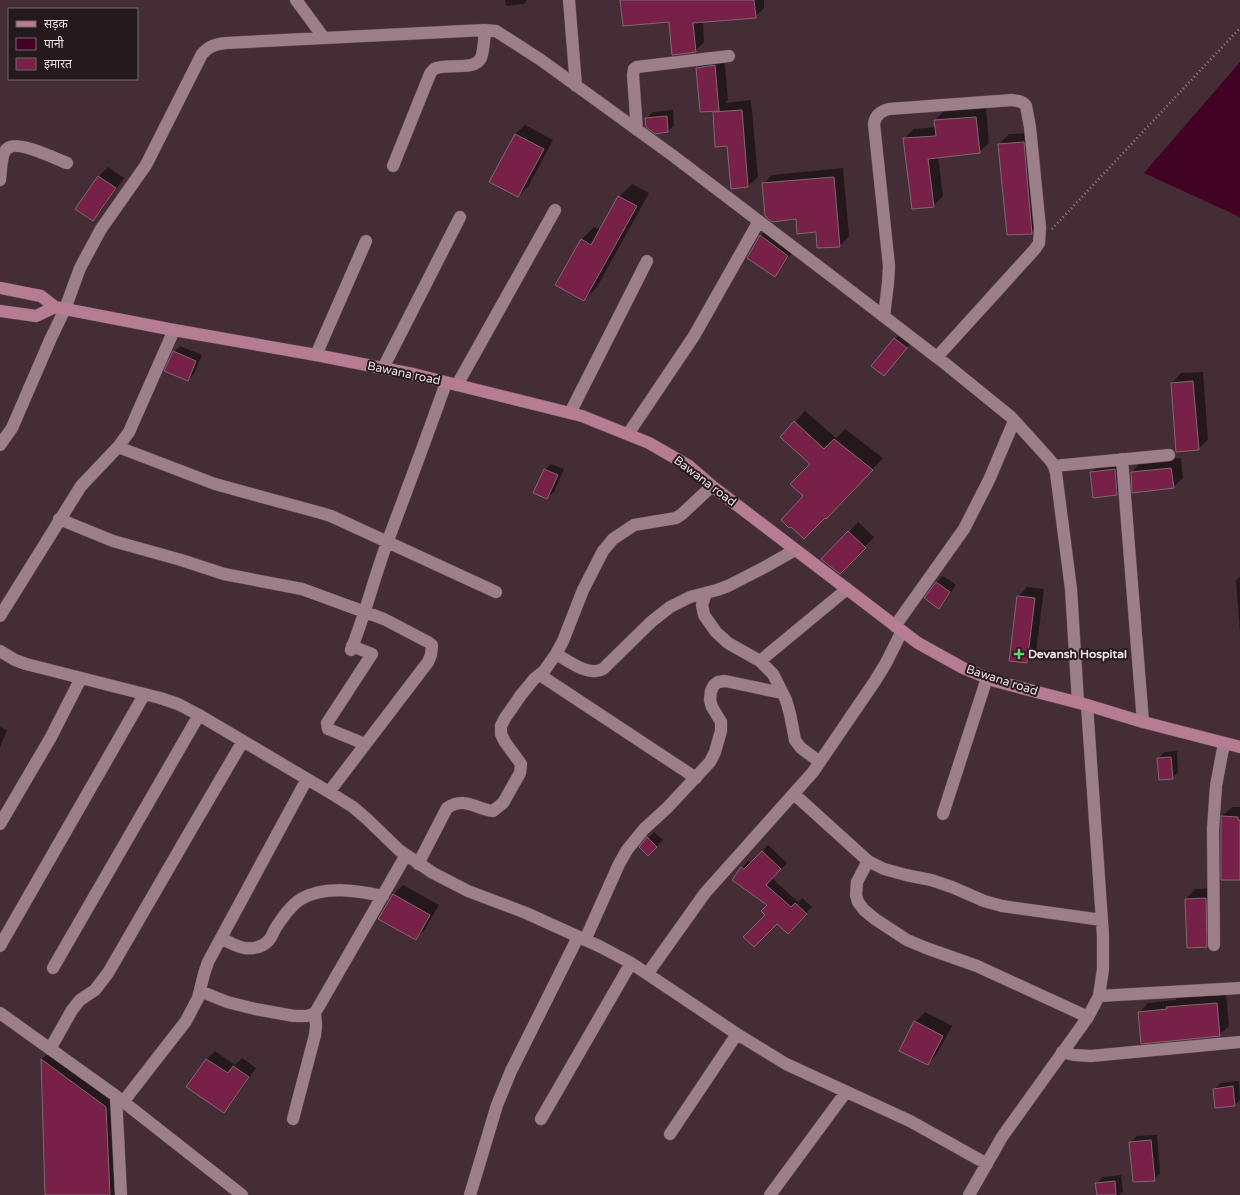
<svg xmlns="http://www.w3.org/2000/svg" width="1240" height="1195" viewBox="0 0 1240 1195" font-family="'Varela Round','Noto Sans Devanagari',sans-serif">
<rect width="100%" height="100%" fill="#452d36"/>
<path fill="#420223" d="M 1240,62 L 1240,217 L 1144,173 Z"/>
<path fill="#0007" d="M 505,0 L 527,0 L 524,4 L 506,6 Z
M 621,0 L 764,0 L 764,8 L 755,17 L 703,21 L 704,42 L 695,51 L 670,21 Z
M 724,56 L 728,100 L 725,103 L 751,100 L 758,177 L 748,186 L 714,113 L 717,110 L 697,68 L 706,58 Z
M 986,107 L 989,143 L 979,152 L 938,157 L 943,196 L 933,206 L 904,138 L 914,129 L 936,127 L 935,120 L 945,110 Z
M 673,110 L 674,125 L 668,131 L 656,133 L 646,118 L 653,112 Z
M 525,125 L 553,140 L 528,187 L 518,196 L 515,134 Z
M 1033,133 L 1041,223 L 1032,233 L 999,144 L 1009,134 Z
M 108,167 L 124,178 L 102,210 L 93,220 L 98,177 Z
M 843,168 L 849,236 L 840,246 L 797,218 L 763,184 L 772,175 Z
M 632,184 L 649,193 L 597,287 L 584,300 L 581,240 L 594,227 L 600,230 L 619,197 Z
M 767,229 L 794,249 L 781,269 L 775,276 L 748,257 L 761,235 Z
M 901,332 L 912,341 L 884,375 L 873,366 Z
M 180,346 L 202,355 L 194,374 L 188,380 L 174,352 Z
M 1203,372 L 1208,440 L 1198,449 L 1172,383 L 1181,373 Z
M 805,411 L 836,438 L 845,429 L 883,458 L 837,507 L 804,496 L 811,464 L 795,422 Z
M 1181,458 L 1183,478 L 1173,487 L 1132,472 L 1141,462 Z
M 1121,463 L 1123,488 L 1117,494 L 1091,472 L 1098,466 Z
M 551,464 L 564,469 L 554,492 L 547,498 L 545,470 Z
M 858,522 L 874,537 L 850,563 L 823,559 Z
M 943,576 L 956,585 L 945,601 L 939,607 L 936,582 Z
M 1240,577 L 1240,633 L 1236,580 Z
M 1027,587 L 1044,589 L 1036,652 L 1027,662 L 1018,597 Z
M 0,727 L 7,730 L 0,747 Z
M 1177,751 L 1178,772 L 1172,778 L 1158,759 L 1164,752 Z
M 1232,807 L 1240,807 L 1240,879 L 1222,816 Z
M 654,832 L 663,840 L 648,855 L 648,838 Z
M 768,845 L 787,863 L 772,878 L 798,902 L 802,898 L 812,907 L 794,926 L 766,915 L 768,904 L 733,880 L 742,868 L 748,861 L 751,863 Z
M 403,885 L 439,905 L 425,929 L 415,939 L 394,894 Z
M 1215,888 L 1216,936 L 1207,946 L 1186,899 L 1195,889 Z
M 1226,994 L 1229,1026 L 1219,1035 L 1139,1013 L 1148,1003 L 1175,1000 L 1177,998 Z
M 925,1012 L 952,1026 L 937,1054 L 928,1064 L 900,1050 L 915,1022 Z
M 55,1047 L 119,1094 L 124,1195 L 46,1195 L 42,1059 Z
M 215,1051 L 235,1065 L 242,1058 L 256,1068 L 232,1103 L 223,1112 L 188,1087 L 207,1059 Z
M 1239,1081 L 1240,1100 L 1235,1105 L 1216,1107 L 1214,1089 L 1221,1083 Z
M 1157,1135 L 1160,1173 L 1154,1180 L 1130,1143 L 1137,1136 Z
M 1121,1175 L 1123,1191 L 1119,1195 L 1098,1195 L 1096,1184 L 1103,1177 Z"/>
<path fill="#772149" stroke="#826770" d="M 620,0 L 754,0 L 756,18 L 693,23 L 696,52 L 672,55 L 669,22 L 623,26 Z
M 715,65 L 719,111 L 700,112 L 696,68 Z
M 742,110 L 748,187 L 731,189 L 727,146 L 715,147 L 713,112 Z
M 667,116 L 668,132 L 655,134 L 646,127 L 645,118 Z
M 976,117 L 980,153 L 928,159 L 934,207 L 912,209 L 903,138 L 936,136 L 934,120 Z
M 515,134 L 544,149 L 518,197 L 489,182 Z
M 1024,142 L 1032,234 L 1007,235 L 998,144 Z
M 98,176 L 116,188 L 93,221 L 75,209 Z
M 834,177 L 840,247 L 817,248 L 816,232 L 797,234 L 796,219 L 772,222 L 765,216 L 762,183 Z
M 618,196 L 637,206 L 584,301 L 555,285 L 581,239 L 591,245 Z
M 760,235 L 788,256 L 775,277 L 747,258 Z
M 894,338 L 907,348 L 884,376 L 871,366 Z
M 173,351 L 196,361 L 188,381 L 164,371 Z
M 1193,381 L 1199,450 L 1176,452 L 1171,383 Z
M 794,421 L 824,449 L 834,439 L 873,470 L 826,519 L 825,518 L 804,539 L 791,527 L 789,528 L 781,520 L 803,496 L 790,484 L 810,464 L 780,437 Z
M 1171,468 L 1174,488 L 1132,493 L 1131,472 Z
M 544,469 L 558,475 L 547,499 L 533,493 Z
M 1115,469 L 1117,495 L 1093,498 L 1090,472 Z
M 848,531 L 866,548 L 840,574 L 821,559 Z
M 936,582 L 950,592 L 939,609 L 924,598 Z
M 1017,596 L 1035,598 L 1027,663 L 1009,661 Z
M 1171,757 L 1173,779 L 1159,780 L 1157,758 Z
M 1221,816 L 1238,817 L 1238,820 L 1240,820 L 1240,880 L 1221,880 Z
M 647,837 L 657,847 L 648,856 L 639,847 Z
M 762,851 L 781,869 L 766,885 L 791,907 L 795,903 L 807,914 L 788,934 L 777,924 L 754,947 L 743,937 L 765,915 L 761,911 L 767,905 L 732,880 L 741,867 L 744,869 Z
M 393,894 L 430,915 L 416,940 L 378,919 Z
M 1206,898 L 1207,947 L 1187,948 L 1185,899 Z
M 1217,1003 L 1220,1036 L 1141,1044 L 1138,1012 L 1167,1009 L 1166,1007 Z
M 914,1021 L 943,1036 L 928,1065 L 899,1051 Z
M 41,1059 L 106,1107 L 110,1195 L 45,1195 Z
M 206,1059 L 228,1073 L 233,1066 L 249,1077 L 224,1113 L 186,1087 Z
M 1233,1086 L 1235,1106 L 1215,1108 L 1213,1089 Z
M 1151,1140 L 1155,1181 L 1133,1182 L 1129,1142 Z
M 1115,1181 L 1116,1195 L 1097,1195 L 1095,1183 Z"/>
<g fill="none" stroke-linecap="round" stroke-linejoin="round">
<defs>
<path id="minor" d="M 296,0 L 324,38
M 569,0 L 576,86
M 637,130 L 633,75 L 634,69 L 637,67 L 729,56
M 393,166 L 430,74 C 431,72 432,71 434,69 C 446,62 474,72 481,58 C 484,50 484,39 485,30
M 0,180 C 1,172 1,152 8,148 C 18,140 56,159 67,163
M 884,316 L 888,283 L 889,266 L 874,124 C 875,115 881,111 889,109 L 1012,100 C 1018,101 1023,101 1026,106 L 1030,127 L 1040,228 L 1039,243 L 1035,249 L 937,357
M 316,355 L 366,241
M 383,368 L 460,217
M 457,385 L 555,210
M 570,413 L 647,261
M 628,434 L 694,336 L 759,221
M 0,445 L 12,428 L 51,338 L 65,309 L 80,268 L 101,229 L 146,165 L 202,54 C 209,46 216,44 226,43 L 485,30 L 496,31 L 541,60 L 672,155 L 843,285 L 947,365 L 1011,417 L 1050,460 L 1054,466 L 1056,473 L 1071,589 L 1078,702
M 118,447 L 215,484 L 321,513 L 331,516 L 496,592
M 1122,459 L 1143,722
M 1054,466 L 1169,455
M 59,519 L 113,541 L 181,560 L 224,574 L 302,589 L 384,619 L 428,642 L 432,645 L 431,655 L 428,662 L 329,792
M 706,593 L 702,605 L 704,615 L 716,632 L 728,643 L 760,661 L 773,674 L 786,700 L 790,714 L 795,740 L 801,748 L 820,762
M 0,616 L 81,486 L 118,447 L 129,432 L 174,330
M 895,626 L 964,529 L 989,480 L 1014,421
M 352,646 L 372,654 L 327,723 L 328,729 L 365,744
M 351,650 C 365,615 374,578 387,543 C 407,490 427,436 446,383
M 0,651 L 15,660 L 26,664 L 160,698 L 178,704 L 199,715 L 329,792 L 353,807 L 367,819 L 399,850 L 433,873 L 468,891 L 526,913 L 601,947 L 631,963 L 737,1034 L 786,1064 L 910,1121 L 987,1164
M 556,654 C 569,661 588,677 603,669 L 651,622 L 670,607 L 690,597 L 717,590 L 728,586 L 765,567 L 795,550
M 760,661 L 847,589
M 540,675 L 696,778
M 794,794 L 868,861 L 884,869 L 906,875 L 931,880 L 952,887 L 984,901 L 1002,906 L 1102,920
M 943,814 L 987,678
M 0,824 L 51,737 L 81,678
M 868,861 L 857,882 L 856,895 L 858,902 L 864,910 L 875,919 L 907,940 L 926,948 L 977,966 L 1088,1017
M 418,864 L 447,808 C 464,796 476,809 493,811 L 503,803 L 520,773 L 521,764 L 505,742 L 501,734 L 501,726 L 505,718 L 521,695 L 534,679 L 544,671 L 556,654 L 563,641 L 583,590 L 603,551 L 613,539 L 634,525 L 676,518 L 682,514 L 712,486
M 221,938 C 228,942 236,946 244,948 C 253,949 263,947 269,940 C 272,937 273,933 275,929 C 282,918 290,906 301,899 C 326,885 357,891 383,896
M 585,940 L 619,864 L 627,850 L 644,829 L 667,808 L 710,762 L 715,752 L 721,731 L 721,722 L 712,707 L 710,700 L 711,691 L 714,685 L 718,682 L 725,681 L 782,693
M 1214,945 L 1213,829 L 1216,786 L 1224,743
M 0,946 L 144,695
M 53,968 L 199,715
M 648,973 L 705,893 L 813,772 L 875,681 L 886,663 L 902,631
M 200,991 L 227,1002 L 255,1009 L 294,1016 L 307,1016 L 315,1013 L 406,855
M 1099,996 L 1240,988
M 0,1013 L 116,1096 L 242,1195
M 50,1049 L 72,1010 L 80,1000 L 95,990 L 108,973 L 192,828 L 243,741
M 1062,1052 L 1074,1055 L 1091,1056 L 1240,1042
M 116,1096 L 121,1195
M 123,1102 L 186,1021 L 198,998 L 204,974 L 208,962 L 307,779
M 293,1119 L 315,1035 L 316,1026 L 315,1013
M 541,1119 L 631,963
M 670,1134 L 737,1034
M 470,1195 L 497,1105 L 511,1071 L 578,937
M 770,1195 L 846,1092
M 969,1195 L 1002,1137 L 1088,1017 L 1099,996 L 1103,969 L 1103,936 L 1087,705"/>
<path id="major" d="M 0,288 L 41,296 L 55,307 L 65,309 L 174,330 L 316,355 L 413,374 L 582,416 L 649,443 L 689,466 L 712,486 L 902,631 L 918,643 L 963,668 L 995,681 L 1087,705 L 1143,722 L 1240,747
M 0,311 L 36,316 L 55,307"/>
</defs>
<use href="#minor" stroke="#5e4a51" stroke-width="13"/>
<use href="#major" stroke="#5e4a51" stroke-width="13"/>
<path stroke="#98848c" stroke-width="2.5" stroke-dasharray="1 3" stroke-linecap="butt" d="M 1052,229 L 1240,28"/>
<use href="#minor" stroke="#9c7f89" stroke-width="12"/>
<use href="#major" stroke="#b67c92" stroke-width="12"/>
</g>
<path fill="#5fd56b" stroke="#24191d" stroke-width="1.5" d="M1017 648h4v4h4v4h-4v4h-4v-4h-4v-4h4z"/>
<g text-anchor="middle" stroke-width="4" stroke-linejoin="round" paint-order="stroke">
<g font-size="12" fill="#efdfe5" stroke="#24191d">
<text transform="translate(404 373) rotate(12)" y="4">Bawana road</text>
<text transform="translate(705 481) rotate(37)" y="4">Bawana road</text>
<text transform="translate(1002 680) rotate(18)" y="4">Bawana road</text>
</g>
<g font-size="12" font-weight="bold" fill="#efdfe5" stroke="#24191d" text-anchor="start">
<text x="1028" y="658">Devansh Hospital</text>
</g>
</g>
<rect x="8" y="8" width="130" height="72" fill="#24191d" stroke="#75686d"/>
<rect x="16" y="21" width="20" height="6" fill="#b67c92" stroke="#75686d"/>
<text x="44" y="28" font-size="12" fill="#efdfe5">सड़क</text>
<rect x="16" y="38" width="20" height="12" fill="#420223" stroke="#75686d"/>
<text x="44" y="48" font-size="12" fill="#efdfe5">पानी</text>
<rect x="16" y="58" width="20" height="12" fill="#772149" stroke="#75686d"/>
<text x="44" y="68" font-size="12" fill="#efdfe5">इमारत</text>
</svg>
